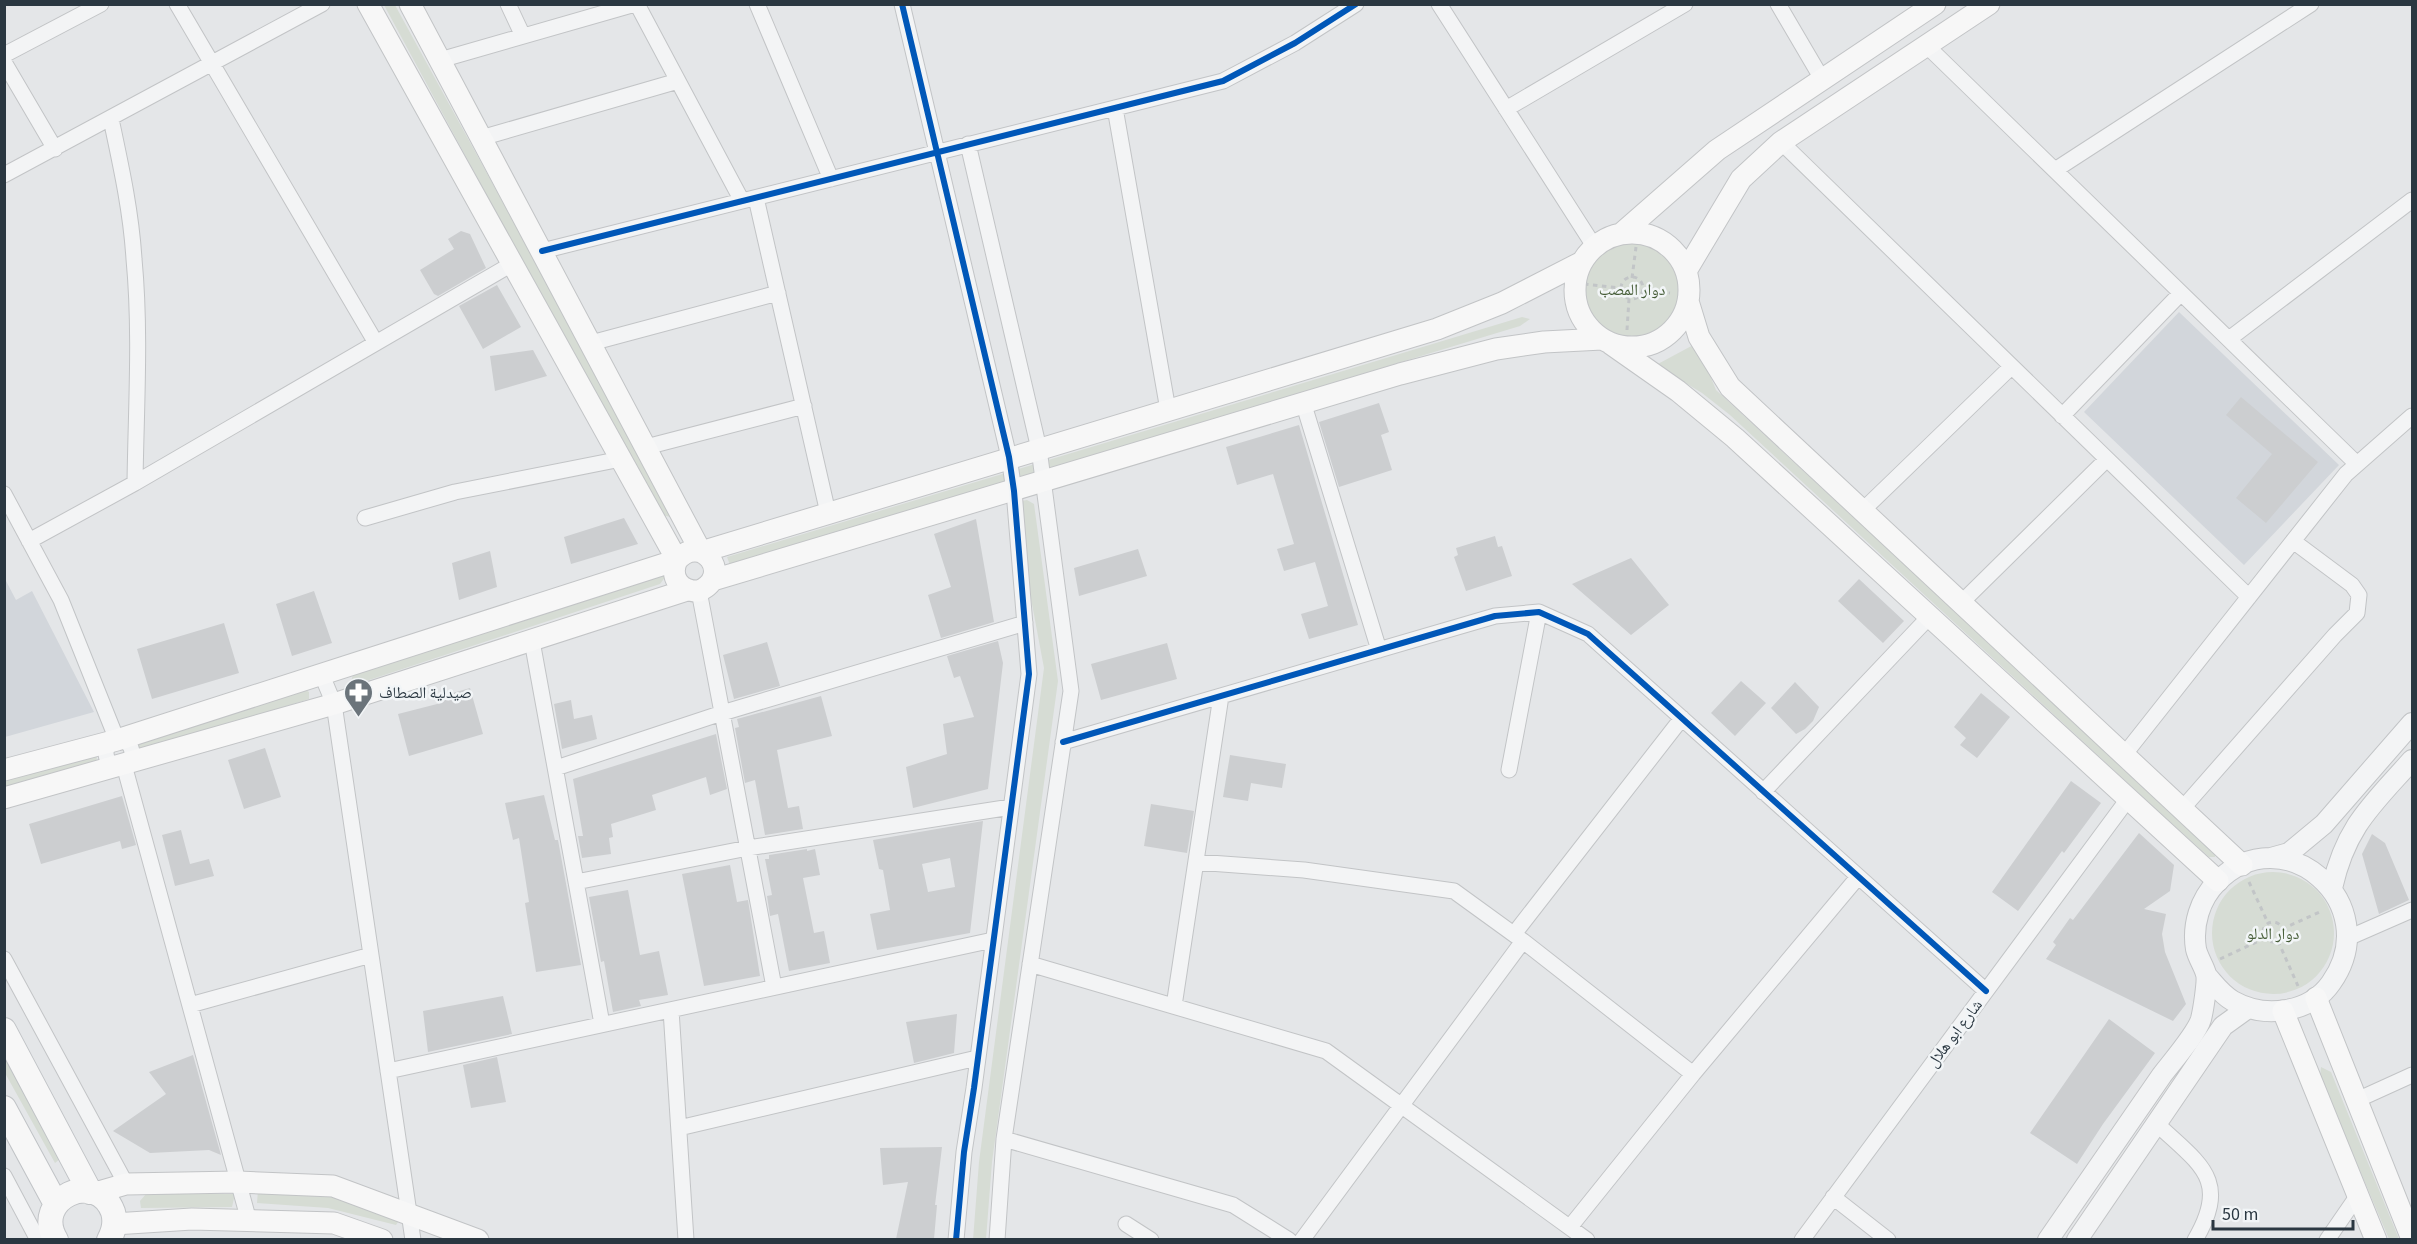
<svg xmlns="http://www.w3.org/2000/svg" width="2417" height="1244" viewBox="0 0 2417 1244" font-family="'Source Sans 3','Noto Naskh Arabic',sans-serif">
<rect width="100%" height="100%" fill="#e4e6e8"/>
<path fill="#d2d6db" d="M 2179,312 L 2339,465 L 2244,565 L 2084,412 Z
M 5,579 L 16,600 L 32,591 L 94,712 L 5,737 Z"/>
<path fill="#d6dcd4" d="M 384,5 L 395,5 L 671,510 L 670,517 L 659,514 Z
M1583 289a48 48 0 1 1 96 0a48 48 0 1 1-96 0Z
M 1522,317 L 1530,319 L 1520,326 L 730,565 L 727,557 Z
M 1697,343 L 1716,390 L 2215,852 L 2215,857 L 2209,857 L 2156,809 L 1730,415 L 1702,393 L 1656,365 Z
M 1027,500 L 1034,504 L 1058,681 L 992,1162 L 986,1239 L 973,1240 L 979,1162 L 1044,668 L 1014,508 L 1015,502 Z
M 658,575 L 666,576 L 660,584 L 357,684 L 351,681 L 354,672 Z
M 304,689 L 309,692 L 309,699 L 143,751 L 137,751 L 136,746 L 140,740 Z
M 92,755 L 97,756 L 96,766 L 5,793 L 5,781 Z
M2212 933a61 61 0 1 1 122 0a61 61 0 1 1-122 0Z
M 4,1055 L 60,1159 L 55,1163 L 5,1073 Z
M 2321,1067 L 2331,1072 L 2399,1239 L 2389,1239 L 2320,1077 Z
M 258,1190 L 325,1193 L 400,1219 L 396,1225 L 328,1208 L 257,1203 Z
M 146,1194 L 235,1194 L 232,1207 L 141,1208 L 140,1201 Z"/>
<path fill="#ccced0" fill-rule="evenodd" d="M 461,231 L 470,234 L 486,268 L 438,296 L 434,294 L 420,270 L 454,249 L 448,239 Z
M 497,285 L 521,327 L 483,349 L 459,306 Z
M 533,350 L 547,376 L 495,391 L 490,356 Z
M 2241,397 L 2318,462 L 2266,523 L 2236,498 L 2272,454 L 2226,415 Z
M 1379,403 L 1389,432 L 1381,435 L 1392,470 L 1339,487 L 1319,422 Z
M 1299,425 L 1358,625 L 1309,639 L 1301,614 L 1328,606 L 1315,562 L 1284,571 L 1277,549 L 1294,544 L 1273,474 L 1237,485 L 1226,447 Z
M 624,518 L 638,544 L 571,564 L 564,537 Z
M 976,519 L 994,622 L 941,638 L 928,595 L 951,587 L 934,534 Z
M 1495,536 L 1498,547 L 1502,546 L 1512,576 L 1466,591 L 1454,557 L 1458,555 L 1456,548 Z
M 1138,549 L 1147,576 L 1079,596 L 1074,568 Z
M 490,551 L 497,587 L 459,600 L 452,563 Z
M 1631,558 L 1669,605 L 1631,635 L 1572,584 Z
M 1859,579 L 1904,621 L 1883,643 L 1838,601 Z
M 314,591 L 332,643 L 292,656 L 276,604 Z
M 224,623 L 239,673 L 152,699 L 137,649 Z
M 998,641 L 1003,663 L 988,789 L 913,808 L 906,767 L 947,754 L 943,724 L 974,717 L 960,676 L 954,678 L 947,656 Z
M 767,642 L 780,686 L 734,699 L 723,655 Z
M 1167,643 L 1177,679 L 1101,700 L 1091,664 Z
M 1741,681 L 1766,703 L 1735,736 L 1711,713 Z
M 1795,682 L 1819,707 L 1813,721 L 1805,729 L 1796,734 L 1771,708 Z
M 470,688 L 483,734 L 409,756 L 398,714 L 441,703 L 439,697 Z
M 1981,693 L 2010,717 L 1977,758 L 1960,745 L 1966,738 L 1954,727 Z
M 821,696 L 832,736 L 777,750 L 788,808 L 799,806 L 803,829 L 765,835 L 755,780 L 745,783 L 735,728 L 739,727 L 737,719 Z
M 571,700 L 574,719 L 592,715 L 597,739 L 562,749 L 554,704 Z
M 716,734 L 727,789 L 710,795 L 706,777 L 652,795 L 656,810 L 611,824 L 613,837 L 609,838 L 611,854 L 582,858 L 578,836 L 583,836 L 573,779 Z
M 265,748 L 281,797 L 244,809 L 228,760 Z
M 1230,755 L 1286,764 L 1282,788 L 1251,783 L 1248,801 L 1223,797 Z
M 2071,781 L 2101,803 L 2064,853 L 2062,851 L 2018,911 L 1992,892 Z
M 544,795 L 555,840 L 558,840 L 581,965 L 536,972 L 525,903 L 529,902 L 519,838 L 513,840 L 505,803 Z
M 122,796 L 136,845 L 122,849 L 120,841 L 41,864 L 29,824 Z
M 1151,804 L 1194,811 L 1187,853 L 1144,846 Z
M 983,821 L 970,933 L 877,950 L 870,914 L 890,910 L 883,870 L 879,869 L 873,840 ZM 950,858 L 955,887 L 928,892 L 922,864 Z
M 181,830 L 190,864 L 209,859 L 214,876 L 175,886 L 162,835 Z
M 2139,833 L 2174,865 L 2170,891 L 2144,909 L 2166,914 L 2162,934 L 2165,952 L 2186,1004 L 2173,1021 L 2046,959 L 2056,945 L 2053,942 L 2070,918 L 2073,920 Z
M 2372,834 L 2385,843 L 2409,900 L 2379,914 L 2362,854 Z
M 807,849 L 807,851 L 815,849 L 820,875 L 803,878 L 814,933 L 824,931 L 830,963 L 789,971 L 778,914 L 770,916 L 767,896 L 772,895 L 765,859 L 769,859 L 769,855 Z
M 730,865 L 737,902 L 748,900 L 760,976 L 704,986 L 682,874 Z
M 628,890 L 640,955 L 659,951 L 668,995 L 639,1000 L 641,1006 L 613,1012 L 604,961 L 601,962 L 589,897 Z
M 503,996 L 512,1034 L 428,1052 L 423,1011 Z
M 957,1014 L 954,1053 L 914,1063 L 906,1022 Z
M 2109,1019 L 2155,1053 L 2103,1124 L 2077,1164 L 2030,1133 Z
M 193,1055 L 221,1155 L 209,1150 L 150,1153 L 113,1131 L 166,1094 L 149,1072 Z
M 497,1057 L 506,1102 L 471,1108 L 463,1065 Z
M 942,1147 L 935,1205 L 937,1205 L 934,1239 L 896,1239 L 908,1182 L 883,1185 L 880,1148 Z"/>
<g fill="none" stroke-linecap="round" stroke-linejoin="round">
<defs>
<path id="minor" d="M 177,4 L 376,343
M 508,4 L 523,36
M 637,4 L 742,201
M 757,4 L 831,179
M 902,4 L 1009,457 L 1014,491 L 1029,674 L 974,1088 L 964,1152 L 956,1240
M 1439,4 L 1594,246
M 1778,4 L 1822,79
M 1927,46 L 2357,464
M 4,55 L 101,4
M 440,60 L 635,4
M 4,62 L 55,149
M 1115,108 L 1168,410
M 1506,109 L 1685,4
M 111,119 C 121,166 131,211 134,259 C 141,333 136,408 135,483
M 481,138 L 678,81
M 1781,142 L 2249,597
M 968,144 L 1039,449 L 1071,691 L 1004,1139 L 997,1240
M 2055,170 L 2311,4
M 4,175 L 322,4
M 756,198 L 828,513
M 542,251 L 1223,81 L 1295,43 L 1356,4
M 2229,339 L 2412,200
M 591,343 L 778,293
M 1303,402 L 1379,650
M 2062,416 L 2181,293
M 646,447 L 804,406
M 4,494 L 61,600 L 117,740
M 1862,511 L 2011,367
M 365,518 L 455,492 L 621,459
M 29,541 L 135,483 L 512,264
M 699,591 L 774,987
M 1961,603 L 2107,459
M 532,641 L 602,1024
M 321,673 L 334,704 L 413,1240
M106 753a13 13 0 1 1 26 0a13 13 0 1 1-26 0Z
M 1063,742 L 1495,616 L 1539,612 L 1588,634 L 1986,991
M 2124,755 L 2346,474 L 2412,416
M 124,765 L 249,1221
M 556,768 L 722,713 L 1025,623
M 1509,770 L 1539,612
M 1763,792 L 1930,616
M 2182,809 L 2335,635 L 2357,613 L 2359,595 L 2352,585 L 2293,541
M 1196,862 L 1304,870 L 1454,891 L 1523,941 L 1693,1074 L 1570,1227
M 576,882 L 748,848 L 1011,807
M 1514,934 L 1682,718
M 2348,938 L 2412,910
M 4,959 L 126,1184
M 1030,964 L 1326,1051 L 1587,1240
M 190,1005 L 371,955
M 1174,1006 L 1221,696
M 671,1010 L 686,1240
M 388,1071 L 993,940
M 1693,1074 L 1858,877
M 2357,1100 L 2412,1075
M 2157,1124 C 2199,1164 2231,1179 2195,1240
M 679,1128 L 977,1058
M 1004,1139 L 1233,1205 L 1289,1240
M 4,1176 L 38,1240
M 1833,1197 L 1888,1240
M 1126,1224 L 1151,1240
M 1302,1240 L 1523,941
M 1802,1240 L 2128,799
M 2327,1240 L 2358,1195"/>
<path id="tertiary" d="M 2271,858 L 2289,853 L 2324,824 L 2412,723
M 2332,888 C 2346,826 2372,805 2412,760
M 2048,1240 C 2086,1185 2124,1130 2162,1075 C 2172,1062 2197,1033 2201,1019 C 2203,1011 2208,981 2206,974 C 2204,966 2198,958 2196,949 C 2192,925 2200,899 2217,882 C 2283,814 2387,904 2331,983 C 2310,1013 2265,1019 2233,1001 C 2222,995 2215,985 2207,976
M 2077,1240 L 2223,1026 L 2248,1008"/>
<path id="secondary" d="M 410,4 L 701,552 L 1437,329 L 1502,303 L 1582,262
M1575 290a57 57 0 1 1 114 0a57 57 0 1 1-114 0Z
M 1621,234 L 1717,150 L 1935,4
M 1686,271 L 1741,179 L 1781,142 L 1989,4
M 1688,301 L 1699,337 L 1730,387 L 2242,865
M 1611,344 L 1678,391 L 1735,438 L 2218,881
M 713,580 L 1400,374 L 1496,349 L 1544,342 L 1602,339
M 4,770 L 117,740 L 677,560 C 702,532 734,576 699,591 C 680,592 669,577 677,560 L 368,4
M 4,798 L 334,704 L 687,590
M 2316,998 L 2412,1239
M 2283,1011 L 2376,1240
M 95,1193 L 126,1184 L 238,1182 L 333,1186 L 478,1240
M 114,1224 L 192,1219 L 334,1223 L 382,1240"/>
<path id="primary" d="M 4,1030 L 90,1192
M 4,1108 L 56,1204
M 56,1240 C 31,1199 97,1168 113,1212 C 116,1222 114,1231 109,1240"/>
</defs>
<use href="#minor" stroke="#c2c4c6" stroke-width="17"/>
<use href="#tertiary" stroke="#c2c4c6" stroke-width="22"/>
<use href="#secondary" stroke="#c2c4c6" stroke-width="23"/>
<use href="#primary" stroke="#c0c3c6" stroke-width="26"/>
<path stroke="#c2c5c7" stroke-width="3" stroke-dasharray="4.5 4.5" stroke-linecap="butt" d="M1621 288a11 11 0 1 1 22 0a11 11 0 1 1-22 0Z
M 1632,278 L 1636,247
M 1584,284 L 1621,288
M 1642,290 L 1670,293
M 1627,330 L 1629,299
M 2249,882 L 2268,923
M2263 932a10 10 0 1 1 20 0a10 10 0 1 1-20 0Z
M 2282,929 L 2322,911
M 2278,941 L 2298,986
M 2220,959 L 2265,938"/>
<use href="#minor" stroke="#f3f4f5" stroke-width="15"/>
<use href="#tertiary" stroke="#f3f4f5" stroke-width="20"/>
<use href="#secondary" stroke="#f7f7f7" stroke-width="21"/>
<use href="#primary" stroke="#f7f7f7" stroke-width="24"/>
<defs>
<path id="cycleway" d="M 902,4 L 1009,457 L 1014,491 L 1029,674 L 974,1088 L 964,1152 L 956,1240
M 542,251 L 1223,81 L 1295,43 L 1356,4
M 1063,742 L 1495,616 L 1539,612 L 1588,634 L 1986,991"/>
</defs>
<use href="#cycleway" stroke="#f2f5f7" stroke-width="10"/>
<use href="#cycleway" stroke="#0057b8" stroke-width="6"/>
</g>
<defs>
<symbol id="pharmacy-pin" viewBox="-11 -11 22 30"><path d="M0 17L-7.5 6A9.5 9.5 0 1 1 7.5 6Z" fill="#6b747b" stroke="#f2f5f7"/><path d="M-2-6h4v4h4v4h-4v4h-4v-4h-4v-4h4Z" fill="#fff"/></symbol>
</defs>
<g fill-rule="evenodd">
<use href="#pharmacy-pin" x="342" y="676" width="33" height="45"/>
</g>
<g text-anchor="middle" stroke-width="5" stroke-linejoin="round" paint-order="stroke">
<g font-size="16" fill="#465d38" stroke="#f2f5f7">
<text x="1632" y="295">دوار المصب</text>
<text x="2273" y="939">دوار الدلو</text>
</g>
<g font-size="16" fill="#2a3741" stroke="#f2f5f7" text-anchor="start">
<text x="379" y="698">صيدلية الصطاف</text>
</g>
<g font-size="16" fill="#2a3741" stroke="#f2f5f7">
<text transform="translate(1954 1033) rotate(-53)" y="6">شارع ابو هلال</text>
</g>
</g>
<rect width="2417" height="1244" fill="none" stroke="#2a3741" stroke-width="12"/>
<path d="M2213 1220v9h140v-9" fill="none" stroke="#2a3741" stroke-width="3"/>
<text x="2222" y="1220" font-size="18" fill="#2a3741" stroke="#f2f5f7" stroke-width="4.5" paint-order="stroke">50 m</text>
</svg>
